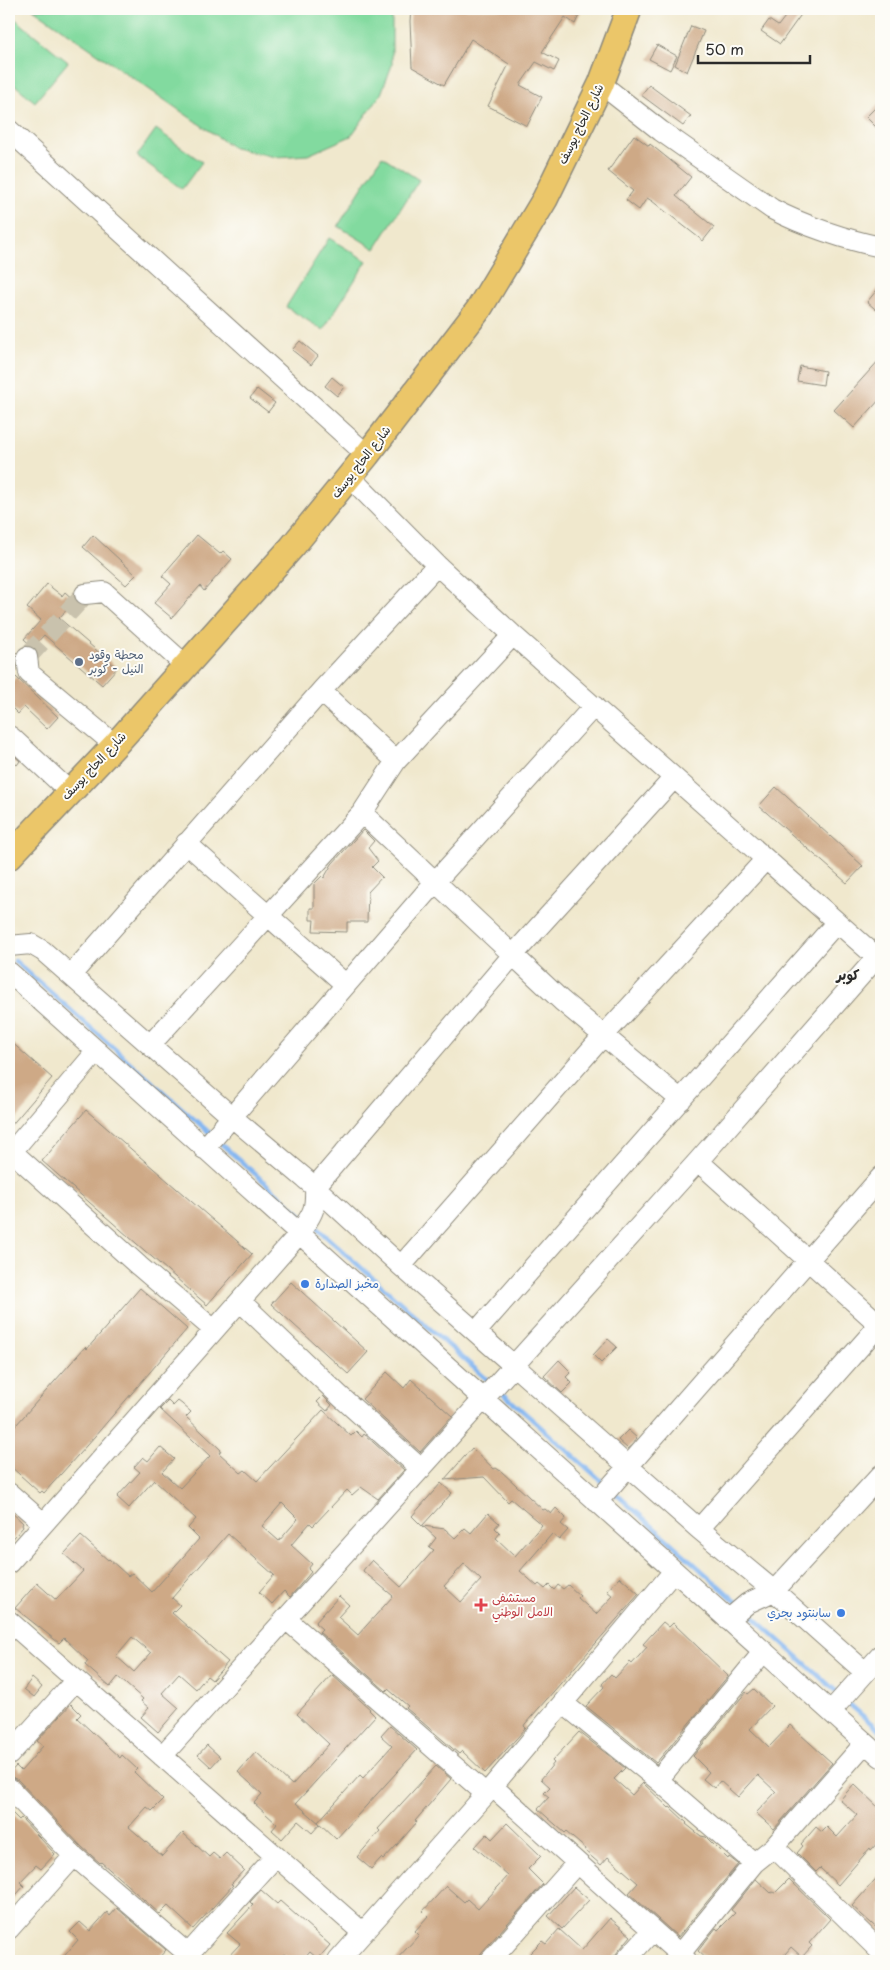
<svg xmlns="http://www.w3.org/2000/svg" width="890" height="1970" viewBox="0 0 890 1970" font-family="'Playpen Sans','Playpen Sans Arabic',sans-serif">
<rect width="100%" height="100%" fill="#fdfcf7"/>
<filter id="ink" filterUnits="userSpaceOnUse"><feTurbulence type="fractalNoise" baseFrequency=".02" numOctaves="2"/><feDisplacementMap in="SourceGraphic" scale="10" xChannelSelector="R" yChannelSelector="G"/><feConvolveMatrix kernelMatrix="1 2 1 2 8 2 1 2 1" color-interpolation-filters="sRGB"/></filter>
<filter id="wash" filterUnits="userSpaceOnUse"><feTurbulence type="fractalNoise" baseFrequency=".0096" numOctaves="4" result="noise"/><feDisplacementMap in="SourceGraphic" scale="20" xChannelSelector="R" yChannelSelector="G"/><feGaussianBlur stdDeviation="1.12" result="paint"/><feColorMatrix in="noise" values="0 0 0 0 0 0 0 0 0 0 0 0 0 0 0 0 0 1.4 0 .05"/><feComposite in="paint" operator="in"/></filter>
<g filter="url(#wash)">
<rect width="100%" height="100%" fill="#f0e8cd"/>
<path fill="#82da9f" stroke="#568265" d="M 33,9 L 392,9 L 392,65 L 381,94 L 351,136 L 308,155 L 276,157 L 234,148 Z
M 9,14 L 68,62 L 35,102 L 9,80 Z
M 156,129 L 202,162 L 182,189 L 137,156 Z
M 382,156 L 419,180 L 375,249 L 338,226 Z
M 329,238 L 367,261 L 323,330 L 286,307 Z"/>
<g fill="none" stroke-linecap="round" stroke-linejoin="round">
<path stroke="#85b7f1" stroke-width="4.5" d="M 15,961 L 211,1134
M 218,1141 L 304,1217
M 312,1224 L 491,1383
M 499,1390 L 605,1484
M 613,1491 L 739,1604
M 747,1611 L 840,1695
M 847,1702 L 881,1732"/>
</g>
<g id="blocks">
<path fill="#cea986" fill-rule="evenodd" d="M 411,9 L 582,9 L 575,24 L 565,17 L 542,52 L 559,61 L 554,71 L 536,62 L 520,85 L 542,97 L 527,126 L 488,106 L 509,64 L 471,39 L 444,85 L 412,67 L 410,21 Z
M 791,9 L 805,9 L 780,44 L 761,31 L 769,20 L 778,26 Z
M 691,26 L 704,31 L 687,72 L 675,65 Z
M 657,45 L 677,56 L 670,70 L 649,59 Z
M 649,85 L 691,116 L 683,126 L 641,95 Z
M 881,102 L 881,132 L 866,117 Z
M 634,135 L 649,146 L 650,144 L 691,177 L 676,196 L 714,227 L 703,241 L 652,201 L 647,198 L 639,210 L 626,200 L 633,191 L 608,171 Z
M 881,285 L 881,314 L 867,302 Z
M 300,341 L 318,356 L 311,365 L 292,350 Z
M 881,358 L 881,398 L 854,428 L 834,410 Z
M 800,366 L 825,371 L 823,385 L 797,381 Z
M 332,377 L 344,387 L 337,396 L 325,386 Z
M 257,389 L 275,403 L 268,412 L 250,398 Z
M 93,535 L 136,575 L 126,585 L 83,547 Z
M 197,535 L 220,554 L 223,551 L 232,559 L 204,591 L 200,586 L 172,618 L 154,603 L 171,584 L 162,576 Z
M 47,584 L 62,596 L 65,592 L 75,601 L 59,618 L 117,668 L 102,685 L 44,635 L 33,647 L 24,639 L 41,620 L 27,608 Z
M 16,677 L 58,717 L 47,729 L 24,707 L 18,714 L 9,705 L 9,685 Z
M 9,751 L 20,761 L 17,765 L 9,758 Z
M 776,787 L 863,866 L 847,883 L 759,806 Z
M 363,830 L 374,841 L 368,848 L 378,861 L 372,867 L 382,877 L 368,892 L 367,922 L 347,922 L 347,932 L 313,931 L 314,920 L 310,920 L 310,908 L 314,908 L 314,884 L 322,876 L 324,878 L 332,864 Z
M 9,1040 L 52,1078 L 9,1128 Z
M 86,1110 L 252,1254 L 207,1305 L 42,1161 Z
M 291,1282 L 368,1352 L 348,1374 L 271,1304 Z
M 140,1288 L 187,1329 L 95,1436 L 44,1493 L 42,1491 L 40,1493 L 9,1465 L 9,1433 L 85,1347 L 87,1349 Z
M 608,1339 L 617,1347 L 601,1363 L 593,1355 Z
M 559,1360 L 571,1372 L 566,1377 L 572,1383 L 562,1393 L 544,1376 Z
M 387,1372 L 404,1388 L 411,1379 L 452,1416 L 420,1452 L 362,1399 Z
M 323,1396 L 332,1405 L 327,1411 L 317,1402 Z
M 168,1401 L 173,1406 L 178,1401 L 182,1404 L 191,1412 L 186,1417 L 221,1450 L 219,1453 L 241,1473 L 245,1470 L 257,1481 L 323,1410 L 351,1436 L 356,1431 L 362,1437 L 364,1434 L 404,1470 L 378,1499 L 361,1487 L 352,1495 L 347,1490 L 313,1526 L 310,1523 L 291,1545 L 312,1564 L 308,1569 L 311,1572 L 290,1597 L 284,1591 L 272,1604 L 259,1592 L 274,1575 L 228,1534 L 172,1598 L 180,1605 L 172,1613 L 228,1662 L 212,1680 L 207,1676 L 196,1689 L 179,1674 L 162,1693 L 179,1708 L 158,1732 L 141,1717 L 149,1708 L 141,1701 L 143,1699 L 118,1677 L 110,1687 L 85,1665 L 88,1661 L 64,1638 L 59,1643 L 15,1608 L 37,1583 L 56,1600 L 83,1571 L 64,1554 L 81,1536 L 108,1560 L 109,1559 L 128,1576 L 132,1573 L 152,1592 L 199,1539 L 188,1528 L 196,1519 L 154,1480 L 129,1508 L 117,1497 L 140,1472 L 134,1467 L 143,1457 L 148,1461 L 160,1447 L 174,1459 L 162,1472 L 180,1488 L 210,1456 L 160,1409 ZM 282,1503 L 298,1519 L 279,1541 L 262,1526 ZM 132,1637 L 151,1653 L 134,1672 L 116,1656 Z
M 628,1430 L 637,1438 L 628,1449 L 618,1440 Z
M 472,1448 L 494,1469 L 496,1468 L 502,1472 L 543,1510 L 545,1509 L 551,1514 L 556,1508 L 566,1518 L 561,1524 L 568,1530 L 559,1540 L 552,1534 L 520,1571 L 537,1586 L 539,1584 L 545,1589 L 549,1585 L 554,1590 L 558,1585 L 563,1589 L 568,1585 L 580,1596 L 578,1598 L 596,1614 L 613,1596 L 607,1591 L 620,1577 L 639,1594 L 525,1724 L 524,1726 L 526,1728 L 485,1773 L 462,1751 L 459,1754 L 406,1708 L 408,1706 L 388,1689 L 386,1691 L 319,1632 L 322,1629 L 315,1623 L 339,1596 L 349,1605 L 338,1617 L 358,1635 L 393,1596 L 363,1571 L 364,1569 L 372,1560 L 401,1587 L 434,1550 L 429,1547 L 436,1538 L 423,1526 L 445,1529 L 455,1538 L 465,1528 L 471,1533 L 488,1513 L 499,1523 L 495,1528 L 500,1533 L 496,1538 L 515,1556 L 542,1525 L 511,1499 L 508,1502 L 484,1477 L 444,1480 ZM 464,1564 L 481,1580 L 461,1602 L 444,1586 Z
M 441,1483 L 452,1493 L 422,1526 L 412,1516 Z
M 9,1510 L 23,1523 L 22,1525 L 23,1527 L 9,1543 Z
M 663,1622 L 669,1627 L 673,1623 L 728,1676 L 656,1763 L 586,1706 L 604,1687 L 602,1684 L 611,1674 L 615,1678 L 630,1662 L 632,1664 L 647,1647 L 643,1644 Z
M 332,1675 L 370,1709 L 369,1710 L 375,1716 L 296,1803 L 320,1824 L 312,1833 L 298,1821 L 282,1839 L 272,1830 L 277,1824 L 254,1803 L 262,1794 L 238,1772 L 256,1752 L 292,1785 L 329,1744 L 297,1714 Z
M 32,1678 L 42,1687 L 34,1697 L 24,1689 Z
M 754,1689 L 772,1706 L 750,1729 L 769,1747 L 790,1725 L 832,1763 L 774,1829 L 756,1813 L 776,1792 L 758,1775 L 738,1797 L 720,1781 L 714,1788 L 703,1779 L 709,1772 L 693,1756 L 746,1692 L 748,1694 Z
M 71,1704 L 81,1714 L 77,1718 L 120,1758 L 122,1755 L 137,1769 L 134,1772 L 163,1800 L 152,1811 L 147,1807 L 129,1827 L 162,1856 L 183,1833 L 209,1857 L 213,1853 L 220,1859 L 226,1853 L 244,1870 L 231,1884 L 233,1885 L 193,1929 L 168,1906 L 160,1914 L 101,1862 L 100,1863 L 82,1847 L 18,1780 L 9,1776 L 9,1774 L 16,1766 L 21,1771 L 43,1746 L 37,1741 Z
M 390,1726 L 417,1750 L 336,1839 L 318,1822 L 360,1775 L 363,1778 L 392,1746 L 381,1736 Z
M 579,1732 L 625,1768 L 614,1779 L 632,1795 L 643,1783 L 669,1808 L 670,1807 L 687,1823 L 686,1824 L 701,1836 L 706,1837 L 728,1859 L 729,1857 L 738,1864 L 678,1937 L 629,1893 L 638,1883 L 608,1857 L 601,1865 L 585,1851 L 586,1849 L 566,1832 L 565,1833 L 538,1809 L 549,1797 L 544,1793 L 550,1787 L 541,1779 L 554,1763 L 552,1761 Z
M 207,1745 L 220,1757 L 211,1767 L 198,1755 Z
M 436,1766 L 451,1779 L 415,1821 L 417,1822 L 397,1845 L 383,1860 L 381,1858 L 371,1869 L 357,1857 L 380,1831 L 378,1829 Z
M 854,1784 L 881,1810 L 881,1839 L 871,1850 L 870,1848 L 838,1885 L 820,1868 L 816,1872 L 797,1853 L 803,1846 L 801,1844 L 816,1827 L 822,1832 L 827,1827 L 837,1837 L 857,1815 L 840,1800 Z
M 9,1810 L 19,1820 L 21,1818 L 55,1854 L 41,1869 L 36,1865 L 20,1882 L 24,1886 L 9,1903 Z
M 507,1823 L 541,1856 L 528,1869 L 543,1884 L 481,1953 L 478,1961 L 473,1956 L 468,1961 L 395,1961 L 419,1935 L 415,1931 L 428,1916 L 423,1911 L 446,1886 L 464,1902 L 467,1899 L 478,1909 L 508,1876 L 475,1847 L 487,1834 L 492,1839 Z
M 881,1873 L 881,1932 L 852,1906 Z
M 756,1879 L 771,1893 L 773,1892 L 775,1893 L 789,1879 L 830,1919 L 809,1943 L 812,1946 L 802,1957 L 791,1947 L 779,1961 L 709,1961 L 698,1951 L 716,1928 L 718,1930 L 735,1913 L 731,1910 Z
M 574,1887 L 589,1900 L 562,1929 L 548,1916 Z
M 261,1890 L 277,1904 L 280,1901 L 330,1945 L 318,1959 L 310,1952 L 302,1961 L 292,1961 L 284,1954 L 278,1961 L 224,1961 L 240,1944 L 227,1933 L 253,1905 L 250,1902 Z
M 117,1908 L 166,1950 L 156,1961 L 60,1961 L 78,1940 L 70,1932 L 80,1922 L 90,1931 L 107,1912 L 110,1916 Z
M 610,1918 L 631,1936 L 610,1961 L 537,1961 L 529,1954 L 542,1941 L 546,1944 L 559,1929 L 582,1950 Z"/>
</g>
</g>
<g filter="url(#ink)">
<use href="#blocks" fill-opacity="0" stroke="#8e8a7c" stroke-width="1"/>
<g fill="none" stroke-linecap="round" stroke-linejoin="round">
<path stroke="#c9c2ad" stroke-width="20" stroke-dasharray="20 10" stroke-linecap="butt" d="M 27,657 L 85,594"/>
<defs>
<path id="minor" d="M 601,84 L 661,131 L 772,209 C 802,225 847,240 881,247
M 9,130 L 367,455
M 350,477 L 437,565 L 513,635 L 881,961
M 85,594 L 104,592 L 185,665
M 27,657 L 29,673 L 115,745
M 321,691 L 396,761
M 9,738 L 11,737 L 70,792
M 362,813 L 562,1001 L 681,1100
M 186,843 L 345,984
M 9,946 L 31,944 L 43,951 L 232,1117 L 315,1187 L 401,1266 L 699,1529 L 774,1591 L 865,1672
M 9,972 L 881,1757
M 71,975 L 321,691 L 437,565
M 150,1045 L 362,813 L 396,761 L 513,635
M 9,1149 L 139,1266 L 214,1330
M 204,1149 L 435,882 L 594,706
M 9,1155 L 97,1051
M 698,1161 L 881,1326
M 401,1266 L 603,1036 L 766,859
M 240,1301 L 341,1397 L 421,1469
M 476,1332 L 837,922
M 9,1493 L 43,1523
M 597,1502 L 881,1177
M 699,1529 L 881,1323
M 9,1563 L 299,1234 C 312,1214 316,1212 315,1187 L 513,955 L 673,779
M 286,1619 L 486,1794
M 728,1620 L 748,1603 L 774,1591 L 881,1475
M 9,1621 L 363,1933
M 564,1704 L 658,1780 L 754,1863
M 831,1711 L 881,1655
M 9,1755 L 76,1680
M 162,1756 L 698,1161 L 877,957
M 658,1780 L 764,1651
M 493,1787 L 687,1961
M 9,1788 L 74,1856 L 188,1954
M 774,1847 L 881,1952
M 9,1929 L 74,1856
M 679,1955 L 754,1863 L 774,1847 L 865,1743
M 182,1961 L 275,1857
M 338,1961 L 486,1794 L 674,1571
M 490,1961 L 577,1863
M 625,1961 L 652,1931"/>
<path id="major" d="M 9,857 L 115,745 L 292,547 L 367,455 L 479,309 L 545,199 L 601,84 L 629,9"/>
</defs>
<use href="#minor" stroke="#8e8a7c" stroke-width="22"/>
<use href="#major" stroke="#8e8a7c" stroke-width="28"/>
<use href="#minor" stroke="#fff" stroke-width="20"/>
<use href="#major" stroke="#ebc669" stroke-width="25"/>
</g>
</g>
<circle fill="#5c6f8a" stroke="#fdfcf7" stroke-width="2" cx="79" cy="662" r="5"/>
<g fill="#3f7fe0" stroke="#fdfcf7" stroke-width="2">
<circle cx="305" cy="1284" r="5"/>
<circle cx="841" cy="1613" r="5"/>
</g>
<path fill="#e0444e" stroke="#fdfcf7" stroke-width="2" d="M478.5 1597.5h5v5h5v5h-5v5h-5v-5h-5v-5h5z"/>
<g text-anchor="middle" stroke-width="4" stroke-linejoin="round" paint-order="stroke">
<g font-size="12" fill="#2b2b2b" stroke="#fdfcf7">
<text transform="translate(581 124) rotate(-64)" y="4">شارع الحاج يوسف</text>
<text transform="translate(361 462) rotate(-52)" y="4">شارع الحاج يوسف</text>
<text transform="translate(94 766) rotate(-47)" y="4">شارع الحاج يوسف</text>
</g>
<g font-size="12" fill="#4e5e75" stroke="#fdfcf7" text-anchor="start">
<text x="89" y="659">محطة وقود<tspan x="89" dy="14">النيل - كوبر</tspan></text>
</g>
<g font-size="12" fill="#366cbe" stroke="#fdfcf7" text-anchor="start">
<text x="315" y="1288">مخبز الصدارة</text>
<text x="831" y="1617" text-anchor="end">سابنتود بحري</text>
</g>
<g font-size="12" fill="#be3a42" stroke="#fdfcf7" text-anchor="start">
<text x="492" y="1602">مستشفى<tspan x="492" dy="14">الامل الوطني</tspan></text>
</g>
<g font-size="14" font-weight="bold" fill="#2b2b2b" stroke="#fdfcf7">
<text x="848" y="980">كوبر</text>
</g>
</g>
<rect width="890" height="1970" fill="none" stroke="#fdfcf7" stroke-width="30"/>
<path d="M698 55v8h112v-8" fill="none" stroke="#2b2b2b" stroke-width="2.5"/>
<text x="705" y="55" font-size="15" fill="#2b2b2b" stroke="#fdfcf7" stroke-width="4" paint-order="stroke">50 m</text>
</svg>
